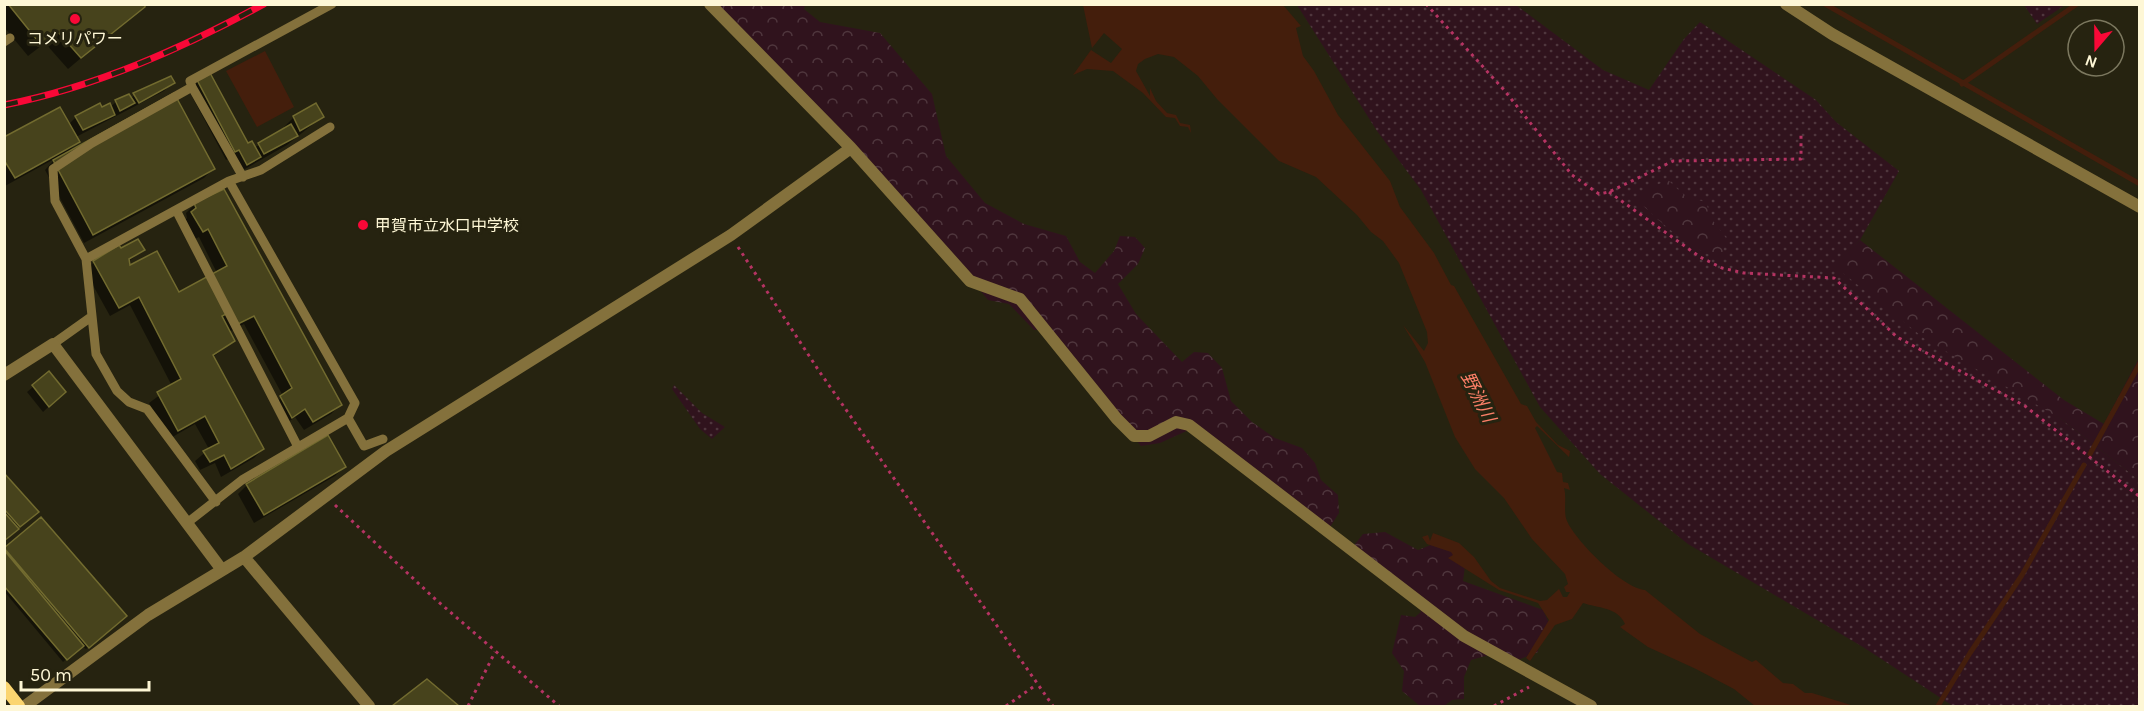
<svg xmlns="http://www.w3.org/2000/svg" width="2144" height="711" viewBox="0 0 2144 711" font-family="Karla,'Noto Sans JP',sans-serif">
<defs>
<pattern id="grass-dots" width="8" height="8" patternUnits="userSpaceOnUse" patternTransform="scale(1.5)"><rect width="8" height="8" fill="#30131d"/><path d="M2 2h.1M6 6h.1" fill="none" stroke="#4f363d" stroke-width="1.8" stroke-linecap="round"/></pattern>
<pattern id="forest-crowns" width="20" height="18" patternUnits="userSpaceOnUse" patternTransform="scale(1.5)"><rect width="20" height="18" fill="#30131d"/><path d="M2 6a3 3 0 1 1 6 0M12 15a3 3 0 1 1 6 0" fill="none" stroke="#4f363d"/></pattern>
</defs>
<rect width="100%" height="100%" fill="#262310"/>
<path fill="url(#grass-dots)" d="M 1297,5 L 1516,5 L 1603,70 L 1649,90 L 1684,39 L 1700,22 L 1816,100 L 1836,122 L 1899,171 L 1860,240 L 1834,265 L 2061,419 L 2139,480 L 2139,706 L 1953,706 L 1863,647 L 1688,544 L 1600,474 L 1540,407 L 1421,190 L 1377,131 Z
M 2024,5 L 2065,5 L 2037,24 Z
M 674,385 L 702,413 L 725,427 L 712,439 L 700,429 L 672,389 Z"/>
<path fill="url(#forest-crowns)" d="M 706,5 L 805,5 L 804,9 L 820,22 L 880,33 L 932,94 L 946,156 L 985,203 L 1024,224 L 1066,236 L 1080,262 L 1095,273 L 1114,251 L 1120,236 L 1135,237 L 1145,248 L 1138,264 L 1118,284 L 1136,314 L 1182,362 L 1194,352 L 1208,353 L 1222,368 L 1231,401 L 1252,422 L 1275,438 L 1302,448 L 1315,463 L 1321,480 L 1338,495 L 1339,513 L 1330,527 L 1191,429 L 1160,443 L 1141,446 L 1044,329 L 1034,330 L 1009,304 L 988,300 L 944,247 Z
M 1668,180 L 1686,197 L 1706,202 L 1711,218 L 1726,238 L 1721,259 C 1687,248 1663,224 1637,200 L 1650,188 Z
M 1860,240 L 2064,400 L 2104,424 L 2139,358 L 2139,480 L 2061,419 L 1925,339 L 1833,265 Z
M 1385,532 L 1418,550 L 1436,543 L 1466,559 L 1463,581 L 1543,610 L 1550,625 L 1538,640 L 1538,652 L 1513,662 L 1496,653 L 1471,660 L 1464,677 L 1464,699 L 1452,700 L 1444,706 L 1420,706 L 1402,691 L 1404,671 L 1392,653 L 1401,615 L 1415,617 L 1421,612 L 1414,599 L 1352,548 L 1363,534 Z"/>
<path fill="#441e0c" d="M 1083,5 L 1283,5 L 1301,26 L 1296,28 L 1303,56 L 1314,71 L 1338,115 L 1390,181 L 1400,207 L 1434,253 L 1451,285 L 1454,286 L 1521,404 L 1527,406 L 1536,422 L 1558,445 L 1570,451 L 1569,457 L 1537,426 L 1535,428 L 1557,472 L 1562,473 L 1563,482 L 1568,483 L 1570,490 L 1564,488 C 1567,498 1563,512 1567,521 C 1575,540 1622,588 1645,590 L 1700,634 L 1752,662 L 1756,660 L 1783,683 L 1793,684 L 1805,693 L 1812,693 L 1854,706 L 1755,706 L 1734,689 L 1696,669 L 1648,647 L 1620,627 L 1625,624 C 1618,607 1597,608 1583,603 L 1572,619 L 1555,625 L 1530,661 L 1526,658 L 1549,620 L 1538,603 L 1499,590 L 1448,558 L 1453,555 L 1451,552 L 1427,544 L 1422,537 L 1428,535 L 1430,541 L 1433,533 L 1459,543 L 1474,557 L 1491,581 L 1500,588 L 1540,601 L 1547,600 L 1559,589 L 1563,597 L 1567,597 L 1570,592 L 1566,592 L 1564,587 L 1568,584 L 1565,574 L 1532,539 L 1504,498 L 1475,469 L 1455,437 L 1425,362 L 1403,325 L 1424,351 L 1428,343 L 1427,332 L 1399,263 L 1383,241 L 1371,232 L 1357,215 L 1316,177 L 1279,161 L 1217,99 L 1198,76 L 1174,57 L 1158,54 L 1145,59 L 1138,64 L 1136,71 L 1150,96 L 1150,88 L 1156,101 L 1167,113 L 1176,115 L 1180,123 L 1190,125 L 1191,133 L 1188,127 L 1180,126 L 1175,118 L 1166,117 L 1143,93 L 1113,71 L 1087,69 L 1073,75 L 1091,50 L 1111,63 L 1122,49 L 1104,33 L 1092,48 Z
M 265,51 L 294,107 L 257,127 L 226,71 Z"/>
<path fill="#0007" d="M 4,4 L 143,4 L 143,6 L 68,69 L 45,43 L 28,56 L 4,27 Z
M 171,78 L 173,82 L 164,91 L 76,137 L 78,142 L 67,153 L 213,169 L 204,178 L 84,243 L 45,170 L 56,158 L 5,186 L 4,139 L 69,124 L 76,117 L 99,105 L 101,109 L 110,107 L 116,102 L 129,96 L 130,98 Z
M 197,79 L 247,145 L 254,148 L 286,129 L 284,127 L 293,118 L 316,105 L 322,117 L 287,145 L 238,173 L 230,158 L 226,160 L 188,89 Z
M 195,204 L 340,405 L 331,414 L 304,430 L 295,417 L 283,426 L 272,406 L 283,396 L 244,324 L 229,332 L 234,341 L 213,357 L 263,449 L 254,458 L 221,477 L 215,463 L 200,470 L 195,461 L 209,449 L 195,424 L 169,439 L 149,403 L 172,386 L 130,305 L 110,316 L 85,271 L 94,262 L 121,250 L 143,250 L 128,262 L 129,267 L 179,294 L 217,273 L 199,237 L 193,240 L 183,222 L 187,218 L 186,213 Z
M 49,373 L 58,398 L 43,412 L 27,392 Z
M 327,437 L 344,467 L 335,476 L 254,523 L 238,494 L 247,485 Z
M 4,475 L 34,514 L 4,539 Z
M 41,519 L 125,616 L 86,649 L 82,646 L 63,662 L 4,591 L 4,549 Z
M 427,681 L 456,706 L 394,706 Z"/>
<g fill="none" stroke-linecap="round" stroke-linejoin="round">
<path stroke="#441e0c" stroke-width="5" d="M 1825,4 L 2140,184
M 1962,84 L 2077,4
M 2090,454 L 2140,363
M 1938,706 L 1970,653 L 2022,575 L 2084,465"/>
</g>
<path fill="#47431c" stroke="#726b2f" stroke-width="1.5" d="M 8,4 L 145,4 L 145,7 L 81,58 L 58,32 L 41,45 Z
M 209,71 L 248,143 L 252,141 L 261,157 L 247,165 L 239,150 L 235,152 L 196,78 Z
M 171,76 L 175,83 L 139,103 L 133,93 Z
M 174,93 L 215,169 L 93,235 L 53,160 Z
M 129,94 L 135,103 L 120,111 L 115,100 Z
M 100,103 L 102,107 L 110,103 L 115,115 L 83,130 L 75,116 Z
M 316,103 L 324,117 L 300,131 L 293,116 Z
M 60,107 L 80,142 L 15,178 L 4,160 L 4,137 Z
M 291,124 L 298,136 L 264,154 L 258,143 Z
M 224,189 L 342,405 L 313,422 L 305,409 L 292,418 L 280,396 L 292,388 L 254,316 L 236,325 L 230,312 L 222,316 L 235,341 L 213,355 L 264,449 L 231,469 L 224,455 L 210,462 L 203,451 L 219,443 L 205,416 L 178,431 L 157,392 L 181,379 L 139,297 L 119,308 L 93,261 L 119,245 L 121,248 L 138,239 L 145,250 L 129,259 L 130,265 L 157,251 L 179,292 L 227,266 L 208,229 L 203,232 L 191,212 L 196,208 L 194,203 Z
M 49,371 L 66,392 L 49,407 L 32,385 Z
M 328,435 L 346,467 L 264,515 L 246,484 Z
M 4,473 L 39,512 L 20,527 L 4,509 Z
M 4,512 L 19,529 L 4,541 Z
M 41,517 L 127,616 L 89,648 L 4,548 Z
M 4,550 L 84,646 L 67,660 L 4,586 Z
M 427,679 L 459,706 L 392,706 Z"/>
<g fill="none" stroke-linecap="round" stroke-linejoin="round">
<path stroke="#b53362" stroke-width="3" stroke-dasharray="3 4.5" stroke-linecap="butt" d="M 1426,4 L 1504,90 L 1572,175 L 1599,194 L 1609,192 L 1673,161 L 1801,159 L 1801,133
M 1609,192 L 1700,257 L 1722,268 L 1744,273 L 1834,278 L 1897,337 L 2025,406 L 2140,497
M 738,247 L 819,371 L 1053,706
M 335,505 L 434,598 L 559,706
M 468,706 L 495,652
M 1006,706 L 1036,685
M 1494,706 L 1529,687"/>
<path stroke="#84713c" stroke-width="9" d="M 4,42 L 10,38
M 192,87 L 243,177
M 176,210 L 298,447
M 86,259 L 229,181 L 261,170 L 330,127
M 53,344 L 91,317
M 348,418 L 364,446 L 383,439
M 216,502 L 147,409 L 129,402 L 117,391 L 96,354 L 86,259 L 55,201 L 53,169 L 92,143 L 192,87 L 190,81 L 332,4
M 187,523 L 242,480 L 348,418 L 355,403 L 229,181"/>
<path stroke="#84713c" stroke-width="12" d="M 710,4 L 851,148 L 970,281 L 1020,299 L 1117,419 L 1134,436 L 1149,436 L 1176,422 L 1189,425 L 1464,636 L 1591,706
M 1786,4 L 1832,34 L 2140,207
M 4,375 L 53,344 L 222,570
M 244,557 L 369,706
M 25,706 L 148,615 L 244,557 L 386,451 L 731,235 L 851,148"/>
<path stroke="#fbd570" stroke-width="12" d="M 4,687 L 19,706"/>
<defs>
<path id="rail" d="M 4,105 C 96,87 183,48 264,4"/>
</defs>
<use href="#rail" stroke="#f90837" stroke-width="7"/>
<use href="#rail" stroke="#262310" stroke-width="4.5" stroke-dasharray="14" stroke-linecap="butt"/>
</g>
<g fill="#f90837" stroke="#262310" stroke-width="2">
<circle cx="75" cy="19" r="6"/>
<circle cx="363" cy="225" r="6"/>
</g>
<g text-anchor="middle" stroke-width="6" stroke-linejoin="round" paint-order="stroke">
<g font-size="16" fill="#fef7d6" stroke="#262310">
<text x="75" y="44">コメリパワー</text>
<text x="375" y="231" text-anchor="start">甲賀市立水口中学校</text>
</g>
<g font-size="18" font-style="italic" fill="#fb7f67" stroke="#262310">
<text transform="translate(1478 397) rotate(63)" y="6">野洲川</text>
</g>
</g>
<rect width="2144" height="711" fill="none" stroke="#fef7d6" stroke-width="12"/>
<g transform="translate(2096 48) rotate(200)"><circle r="28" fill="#262310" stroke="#7c785f" stroke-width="1.5"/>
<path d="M0-4.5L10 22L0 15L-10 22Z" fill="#f90837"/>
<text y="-9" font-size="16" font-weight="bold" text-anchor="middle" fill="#fef7d6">N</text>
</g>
<path d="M21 681v9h128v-9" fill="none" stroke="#fef7d6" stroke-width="3"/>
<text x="30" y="681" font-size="18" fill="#fef7d6" stroke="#262310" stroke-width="4.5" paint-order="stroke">50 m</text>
</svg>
